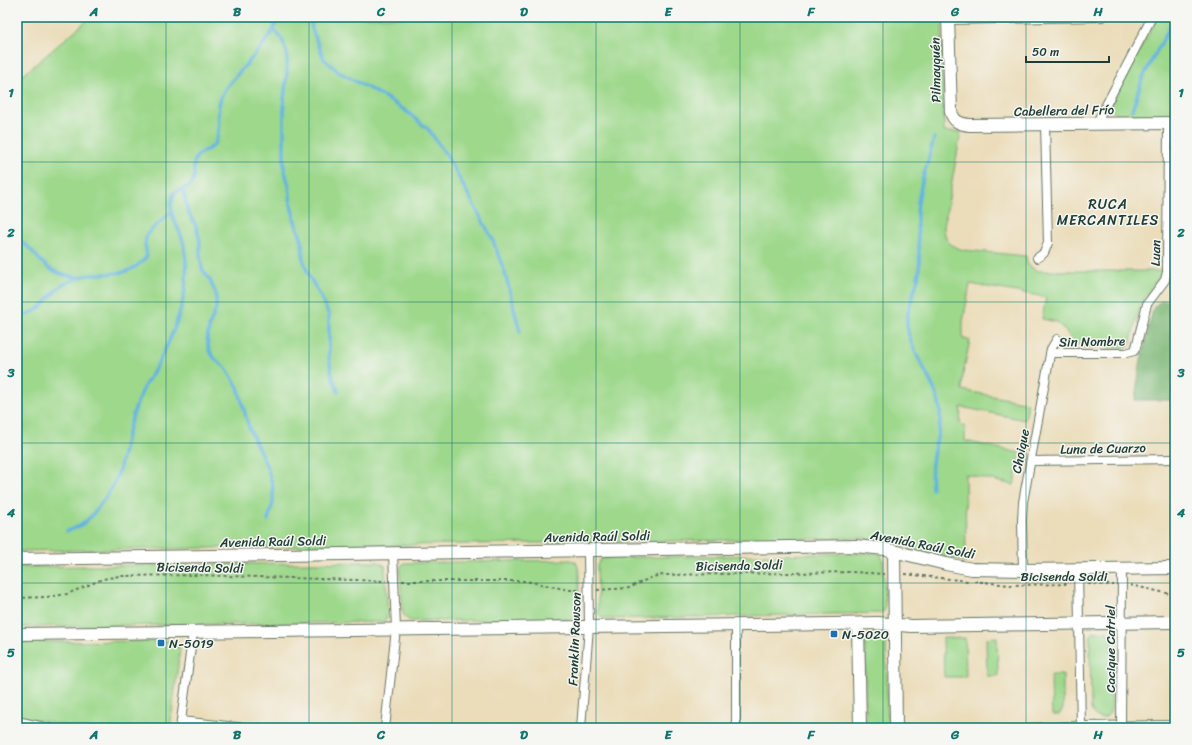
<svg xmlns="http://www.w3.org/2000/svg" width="1192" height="745" viewBox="0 0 1192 745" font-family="Sriracha,sans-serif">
<rect width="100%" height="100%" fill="#f6f6f2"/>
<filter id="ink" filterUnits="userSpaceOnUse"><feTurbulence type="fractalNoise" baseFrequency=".025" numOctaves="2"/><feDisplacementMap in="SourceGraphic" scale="8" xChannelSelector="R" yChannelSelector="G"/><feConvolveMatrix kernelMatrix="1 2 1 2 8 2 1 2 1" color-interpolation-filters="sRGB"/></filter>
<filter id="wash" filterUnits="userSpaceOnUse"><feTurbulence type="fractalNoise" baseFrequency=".012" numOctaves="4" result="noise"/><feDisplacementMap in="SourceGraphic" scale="16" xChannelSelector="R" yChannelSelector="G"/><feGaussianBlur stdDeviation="0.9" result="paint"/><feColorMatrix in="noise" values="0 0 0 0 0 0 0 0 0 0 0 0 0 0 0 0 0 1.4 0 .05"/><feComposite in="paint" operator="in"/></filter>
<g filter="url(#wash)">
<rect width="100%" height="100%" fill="#ebddba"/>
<path fill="#9dd88b" stroke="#5e8a60" d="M 91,17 L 942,17 L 944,132 L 961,132 L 944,226 C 944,241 951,247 964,250 L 1026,256 L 1028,265 L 1037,271 L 1163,271 L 1140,305 L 1130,345 L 1128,347 L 1124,348 L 1082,347 L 1076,343 L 1057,322 L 1042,319 L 1046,297 L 970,284 L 963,322 L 963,339 L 970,340 L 963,374 L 962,390 L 1028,403 L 1025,420 L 961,407 L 960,424 L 965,425 L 965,441 L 1020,453 L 1014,485 L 965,474 L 966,562 L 878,540 L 860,538 L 17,551 L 17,80 Z
M 1158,17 L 1175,17 L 1175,115 L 1119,115 C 1112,113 1111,108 1112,101 Z
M 875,553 L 880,554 L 883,560 L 885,604 L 884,611 L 880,613 L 606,619 L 601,617 L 598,613 L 597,566 L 600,560 L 604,558 Z
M 571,560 L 576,562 L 579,570 L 579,614 L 578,616 L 573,619 L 414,621 L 408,620 L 403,614 L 400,571 L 401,566 L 405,563 Z
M 379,562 L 385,566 L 385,570 L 388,614 L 386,619 L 383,622 L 17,627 L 17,567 Z
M 1105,631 L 1111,636 L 1112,642 L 1111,709 C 1108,721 1095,721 1091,709 L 1090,638 L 1093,632 Z
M 873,632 L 880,633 L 886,639 L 888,728 L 866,728 L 865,641 L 868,635 Z
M 997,637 L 998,676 L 987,676 L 986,638 Z
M 943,638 L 965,638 L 966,677 L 944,677 Z
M 171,641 L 177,642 L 180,649 L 170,728 L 79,728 L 17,716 L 17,642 Z
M 1051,675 L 1063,675 L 1063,709 L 1059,715 L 1052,715 Z"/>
<path fill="#7eb877" stroke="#4e7a56" d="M 1175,301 L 1175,400 L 1135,400 L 1140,365 L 1153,309 C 1158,300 1165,301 1175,301 Z"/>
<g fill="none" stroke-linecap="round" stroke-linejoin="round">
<path stroke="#63b4de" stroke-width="3.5" d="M 311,17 L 312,29 L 324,59 L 339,72 L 386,98 L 406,111 L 429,130 L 447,156 L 492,238 L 505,273 L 520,332
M 274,30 L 282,39 L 287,53 L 287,74 L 284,99 L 284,168 L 289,186 L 291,205 L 296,225 L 302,240 L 303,259 L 310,278 L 320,295 L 329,315 L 329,357 L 332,376 L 338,391
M 1132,110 L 1143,77 L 1175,17
M 183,190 L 188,212 L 196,226 L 200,241 L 200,255 L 202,269 L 210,280 L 216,294 L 216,309 L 210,324 L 207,338 L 209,350 L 215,359 L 226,368 L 238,387 L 249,428 L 267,467 L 273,487 L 273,503 L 268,520
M 17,240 C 28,244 33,253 41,261 C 51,272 64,276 78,277
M 17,319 C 25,316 35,312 42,306 C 49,299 55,289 64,284 C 68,282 74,280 78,278 C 104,268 126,283 147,256 L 145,244 L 147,234 L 172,211
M 932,489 C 931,478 931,467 933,456 C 936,440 942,425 940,409 C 936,381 909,352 907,324 C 906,306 917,290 919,272 C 921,253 916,233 917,214 C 918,188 928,163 934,138
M 67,531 C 72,529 77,528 81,525 C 94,517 113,488 118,474 C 122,461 124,448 127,436 C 131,419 137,402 144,387 C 147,380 152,375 155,369 C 170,342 183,313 186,281 C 187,269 186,257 184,245 C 180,225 165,216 174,193 L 191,185 C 192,182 194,179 194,176 C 194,169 192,164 196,158 C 200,149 213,151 216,141 C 223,124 213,109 224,91 C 227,85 232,81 236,76 C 252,57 270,41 279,17"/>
</g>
</g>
<g filter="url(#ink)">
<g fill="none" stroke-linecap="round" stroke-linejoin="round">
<defs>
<path id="street" d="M 948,20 L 1102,17
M 1096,124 L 1152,17
M 1037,258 L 1044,253 L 1048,243 L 1045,124
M 1050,353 L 1126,353 L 1134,351 L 1136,347 L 1147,304 L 1165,280 L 1167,272 L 1168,123
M 1031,461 L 1175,459
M 1023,570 L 1022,521 L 1023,502 L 1051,349 L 1057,339
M 1078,570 L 1081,728
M 736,625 L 736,728
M 17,721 L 49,728
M 181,721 L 246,728
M 180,728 L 193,632
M 385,728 L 396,629 L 393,553
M 581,728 L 589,627 L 588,550
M 1030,728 L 1081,726 L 1175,725
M 1121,728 L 1122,570"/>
<path id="secondary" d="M 948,17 L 951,112 C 954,122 960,124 970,125 L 1175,123
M 894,551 L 896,728
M 17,559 L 855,546 L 885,549 L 946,564 L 972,569 L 1023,570 L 1175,568
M 858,624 L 860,728
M 17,634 L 834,624 L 878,623 L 911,626 L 1175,622"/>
</defs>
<use href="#street" stroke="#667563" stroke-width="10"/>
<use href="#secondary" stroke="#667563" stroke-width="14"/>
<path stroke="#667563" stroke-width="2" stroke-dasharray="3 3" stroke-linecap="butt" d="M 905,574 L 968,581
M 402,581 L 526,581 L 569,590 L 579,590
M 974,581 L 1009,585 L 1070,584
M 1088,584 L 1114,585
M 1130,585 L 1175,595
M 597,590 L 629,588 L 652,577 L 663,575 L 853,572 L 884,574
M 17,598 L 47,597 L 67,594 L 103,579 L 119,576 L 197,575 L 386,581
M 174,642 L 174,645 L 177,649 L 180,649"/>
<use href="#street" stroke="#fff" stroke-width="8"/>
<use href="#secondary" stroke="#fff" stroke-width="12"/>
</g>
</g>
<path fill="none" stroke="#0f766e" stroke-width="1" stroke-opacity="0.55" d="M 166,17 L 166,728M 309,17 L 309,728M 452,17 L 452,728M 596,17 L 596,728M 740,17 L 740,728M 883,17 L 883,728M 1026,17 L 1026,728M 17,162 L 1175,162M 17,302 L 1175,302M 17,443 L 1175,443M 17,583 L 1175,583"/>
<g fill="#1f6fb2" stroke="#f6f6f2" stroke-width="1.5">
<rect x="830" y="630" width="8" height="8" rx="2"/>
<rect x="157" y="639" width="8" height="8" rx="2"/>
</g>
<g text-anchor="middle" stroke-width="3" stroke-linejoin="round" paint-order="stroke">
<g font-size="13" fill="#1f3d34" stroke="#f6f6f2">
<text transform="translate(935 70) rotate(-91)" y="5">Pilmayquén</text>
<text transform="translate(1064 110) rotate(-1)" y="5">Cabellera del Frío</text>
<text transform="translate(1155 253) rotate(-89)" y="5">Luan</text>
<text transform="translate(1092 341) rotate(-1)" y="5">Sin Nombre</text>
<text transform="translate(1103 448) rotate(-1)" y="5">Luna de Cuarzo</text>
<text transform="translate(1020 451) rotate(-79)" y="5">Choique</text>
<text transform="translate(597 536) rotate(-1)" y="5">Avenida Raúl Soldi</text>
<text transform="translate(273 541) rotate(-1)" y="5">Avenida Raúl Soldi</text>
<text transform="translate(923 544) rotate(11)" y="5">Avenida Raúl Soldi</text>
<text transform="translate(739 565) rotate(-1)" y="5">Bicisenda Soldi</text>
<text transform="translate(200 567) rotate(1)" y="5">Bicisenda Soldi</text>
<text x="1064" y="581">Bicisenda Soldi</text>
<text transform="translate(574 639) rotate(-88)" y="5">Franklin Rawson</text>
<text transform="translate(1110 649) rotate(-90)" y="5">Cacique Catriel</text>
</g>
<g font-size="13" fill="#1f3d34" stroke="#f6f6f2" text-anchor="start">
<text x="842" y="639">N-5020</text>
<text x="169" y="648">N-5019</text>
</g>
<g font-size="14" letter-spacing="1" fill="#1f3d34" stroke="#f6f6f2">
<text x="1108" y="209">RUCA<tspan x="1108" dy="16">MERCANTILES</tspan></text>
</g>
</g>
<rect width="1192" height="745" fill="none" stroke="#f6f6f2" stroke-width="44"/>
<path d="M1026 56v6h83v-6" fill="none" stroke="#1f3d34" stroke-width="2"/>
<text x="1032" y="56" font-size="12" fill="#1f3d34" stroke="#f6f6f2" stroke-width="3" paint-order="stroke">50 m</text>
<rect x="22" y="22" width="1148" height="701" fill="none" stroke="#0f766e" stroke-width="1.5"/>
<g font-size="13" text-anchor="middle" font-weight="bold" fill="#0f766e">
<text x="94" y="16">A</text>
<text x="237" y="16">B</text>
<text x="381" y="16">C</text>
<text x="524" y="16">D</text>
<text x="668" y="16">E</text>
<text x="811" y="16">F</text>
<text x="955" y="16">G</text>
<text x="1098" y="16">H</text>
<text x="11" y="97">1</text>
<text x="1181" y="97">1</text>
<text x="11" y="237">2</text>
<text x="1181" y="237">2</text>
<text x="11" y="377">3</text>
<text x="1181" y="377">3</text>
<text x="11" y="517">4</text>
<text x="1181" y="517">4</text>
<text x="11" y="657">5</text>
<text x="1181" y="657">5</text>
<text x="94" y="739">A</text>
<text x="237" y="739">B</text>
<text x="381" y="739">C</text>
<text x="524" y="739">D</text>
<text x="668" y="739">E</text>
<text x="811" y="739">F</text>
<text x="955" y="739">G</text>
<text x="1098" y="739">H</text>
</g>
</svg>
